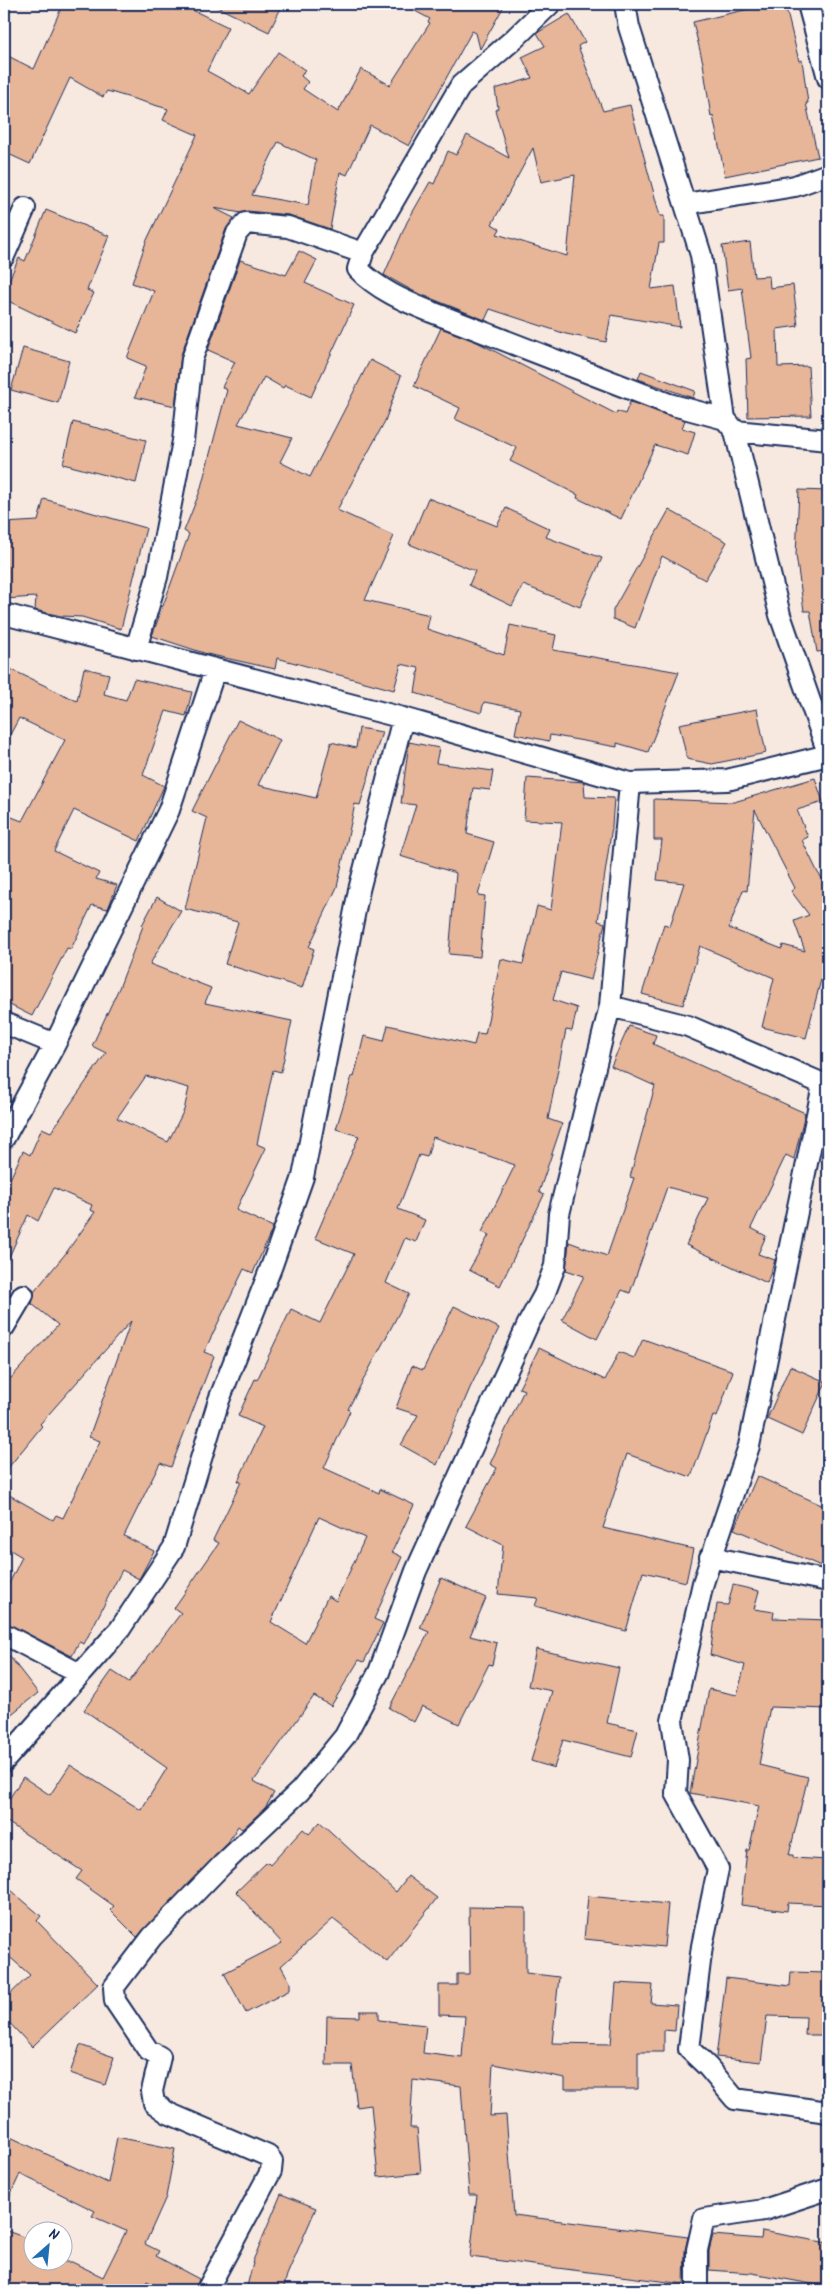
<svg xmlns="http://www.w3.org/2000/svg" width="832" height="2294" viewBox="0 0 832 2294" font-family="Kalam,sans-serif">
<rect width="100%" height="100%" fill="#f8e9e0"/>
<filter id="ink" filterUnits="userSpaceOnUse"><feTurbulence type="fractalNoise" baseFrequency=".02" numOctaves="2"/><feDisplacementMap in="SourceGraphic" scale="10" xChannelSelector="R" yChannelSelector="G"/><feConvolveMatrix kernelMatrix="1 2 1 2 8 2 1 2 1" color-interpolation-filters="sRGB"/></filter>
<g filter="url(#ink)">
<path fill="#e7b598" stroke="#1b2f5e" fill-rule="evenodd" d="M 63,4 L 180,4 L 228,27 L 207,71 L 249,94 L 278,52 L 305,70 L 301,76 L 308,82 L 303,89 L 338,112 L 361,69 L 390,85 L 430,23 L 428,22 L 430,19 L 402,4 L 505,4 L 480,49 L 476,33 L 472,31 L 409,146 L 370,125 L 347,175 L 340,172 L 330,229 L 289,215 L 247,211 L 241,213 L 214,208 L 234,218 L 226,229 L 181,355 L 175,406 L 135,397 L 146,366 L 127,358 L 154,291 L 132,283 L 146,242 L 197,135 L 163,120 L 168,109 L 107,91 L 103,97 L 70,78 L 30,164 L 4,152 L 4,54 L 34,69 ZM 278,142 L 316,160 L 308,205 L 252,195 Z
M 211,4 L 283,4 L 269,32 Z
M 770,4 L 785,4 L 799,61 L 802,60 L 808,103 L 806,103 L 818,157 L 725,176 L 713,116 L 711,117 L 703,63 L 693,22 Z
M 569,14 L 585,42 L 578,46 L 603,111 L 630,105 L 660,216 L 664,216 L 664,243 L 659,243 L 651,289 L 675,286 L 680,327 L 611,315 L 606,342 L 566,334 L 490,309 L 485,320 L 415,292 L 384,275 L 407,222 L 430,182 L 434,184 L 448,151 L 456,155 L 467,135 L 509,158 L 495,110 L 498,108 L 495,89 L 532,78 L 522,57 L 545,46 L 537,33 ZM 533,148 L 541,182 L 575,175 L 567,256 L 497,234 L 500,229 L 492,224 Z
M 46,210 L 109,236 L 87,290 L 94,293 L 75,333 L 4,299 L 4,291 L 19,258 L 25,261 Z
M 750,242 L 754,277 L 769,276 L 770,288 L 793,285 L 798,326 L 777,329 L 778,367 L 808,366 L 811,416 L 748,417 L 746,359 L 751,358 L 742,288 L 728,290 L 722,246 Z
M 299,251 L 317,260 L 305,283 L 354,305 L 311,397 L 285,385 L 283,388 L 264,377 L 238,424 L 292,438 L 280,462 L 310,477 L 370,360 L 401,376 L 385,421 L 337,510 L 394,536 L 365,600 L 430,615 L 427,629 L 504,655 L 510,625 L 556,635 L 553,650 L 679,672 L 648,752 L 617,743 L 617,747 L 550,735 L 549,741 L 515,734 L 520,709 L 484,702 L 481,713 L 415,693 L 419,668 L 401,664 L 394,690 L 277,658 L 275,669 L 207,654 L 152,636 L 189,534 L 184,531 L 200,491 L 227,390 L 222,387 L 235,362 L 208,350 L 240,260 L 286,275 Z
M 441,328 L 477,342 L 616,414 L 617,411 L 625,414 L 630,402 L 685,420 L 682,428 L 695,432 L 688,455 L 655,445 L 621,519 L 577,498 L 578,495 L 510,461 L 517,448 L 455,419 L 460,408 L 414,386 Z
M 23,348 L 69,361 L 58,403 L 11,390 Z
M 641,371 L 695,391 L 693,398 L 638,379 Z
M 73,422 L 146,440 L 136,483 L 63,464 Z
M 799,490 L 828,491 L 828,651 L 817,652 L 810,611 L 804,611 L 796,555 Z
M 428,498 L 497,526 L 506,508 L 550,529 L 546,537 L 602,558 L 580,607 L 523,585 L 512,606 L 469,585 L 475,571 L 409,544 Z
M 44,499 L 146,528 L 121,629 L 82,617 L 61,616 L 35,610 L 36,597 L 4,599 L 4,523 L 38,521 Z
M 669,510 L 727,542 L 705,580 L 662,556 L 635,628 L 613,619 L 613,610 Z
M 4,666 L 77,701 L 84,668 L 109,674 L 104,694 L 126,700 L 134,679 L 192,692 L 186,716 L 166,711 L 143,775 L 164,786 L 139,841 L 74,810 L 54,851 L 99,873 L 96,879 L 117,885 L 108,909 L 92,905 L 71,949 L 67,948 L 32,1016 L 4,1002 L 4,814 L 22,821 L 65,740 L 19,718 L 4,746 Z
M 757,709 L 766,753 L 712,764 L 687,759 L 679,724 Z
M 238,720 L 280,740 L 258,785 L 316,798 L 331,742 L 356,748 L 359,728 L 382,732 L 360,805 L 355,804 L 337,887 L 309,947 L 314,949 L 302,988 L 225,964 L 238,922 L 185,909 L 207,818 L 192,811 Z
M 409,742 L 439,748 L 436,763 L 493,771 L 490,790 L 473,788 L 467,834 L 494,842 L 478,895 L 485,896 L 480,957 L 449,954 L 456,873 L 400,856 L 416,805 L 401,803 Z
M 527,778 L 584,782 L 585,797 L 614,798 L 612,826 L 598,921 L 605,923 L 591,980 L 561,972 L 553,1000 L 577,1008 L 572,1031 L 566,1030 L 548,1119 L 562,1124 L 539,1192 L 544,1195 L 500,1286 L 469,1270 L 489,1235 L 482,1232 L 515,1165 L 433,1137 L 427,1157 L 419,1155 L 398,1209 L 425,1220 L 416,1242 L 405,1238 L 386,1283 L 409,1294 L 348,1409 L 350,1411 L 324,1468 L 379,1493 L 380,1489 L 414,1505 L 392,1552 L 402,1557 L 374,1619 L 383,1623 L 364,1662 L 359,1660 L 331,1706 L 314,1696 L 254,1781 L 274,1793 L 265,1808 L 242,1829 L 238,1826 L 227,1844 L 137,1937 L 110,1910 L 114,1906 L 76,1879 L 82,1871 L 4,1820 L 4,1807 L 23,1777 L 50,1795 L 70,1765 L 141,1810 L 167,1768 L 84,1710 L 112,1671 L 129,1682 L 181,1613 L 174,1608 L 219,1543 L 213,1540 L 241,1482 L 238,1481 L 263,1427 L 238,1416 L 255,1379 L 257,1380 L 291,1309 L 320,1323 L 354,1254 L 315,1238 L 359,1136 L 336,1129 L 352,1076 L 354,1077 L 364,1036 L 384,1041 L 388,1025 L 474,1045 L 477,1033 L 485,1034 L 501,959 L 523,964 L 537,906 L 551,910 L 562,822 L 524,820 ZM 319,1517 L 365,1538 L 336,1601 L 328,1596 L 305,1643 L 271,1622 Z
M 815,778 L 823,802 L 797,810 L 808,837 L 802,840 L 818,873 L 828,886 L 828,952 L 806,1038 L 762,1027 L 774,978 L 700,946 L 683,1005 L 642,994 L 664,924 L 670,926 L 684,883 L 657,880 L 662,840 L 654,840 L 654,799 L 734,802 ZM 755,810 L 795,888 L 791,891 L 809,915 L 794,921 L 805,951 L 783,945 L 782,949 L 729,928 L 743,890 L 747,891 Z
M 157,897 L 181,911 L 150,964 L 211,988 L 205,1003 L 292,1021 L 281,1072 L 273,1070 L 257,1144 L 266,1148 L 236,1210 L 273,1227 L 253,1273 L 244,1269 L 204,1352 L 214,1356 L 171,1467 L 160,1463 L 124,1536 L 154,1551 L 139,1579 L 122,1570 L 84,1644 L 79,1642 L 72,1656 L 4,1622 L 4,1594 L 22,1557 L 4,1546 L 4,1492 L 53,1520 L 56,1515 L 63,1518 L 100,1441 L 89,1437 L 131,1321 L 40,1424 L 42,1426 L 4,1473 L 4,1386 L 58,1325 L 32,1304 L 34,1292 L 66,1253 L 95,1212 L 90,1210 L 92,1205 L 54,1188 L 38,1221 L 28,1215 L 4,1268 L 4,1192 L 23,1151 L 30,1155 L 42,1128 L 51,1132 L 106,1053 L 92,1046 L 119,988 L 143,926 L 142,925 ZM 146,1076 L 189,1088 L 184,1110 L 168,1142 L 117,1118 Z
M 629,1026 L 656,1035 L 653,1044 L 805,1113 L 794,1159 L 786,1155 L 751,1228 L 766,1236 L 758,1254 L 775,1260 L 767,1283 L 686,1245 L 708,1198 L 667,1187 L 630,1293 L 622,1290 L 597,1339 L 562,1320 L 584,1276 L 566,1270 L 569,1242 L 607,1256 L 634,1178 L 630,1177 L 655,1086 L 611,1066 Z
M 454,1306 L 499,1328 L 470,1388 L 437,1465 L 401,1445 L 418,1415 L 396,1408 L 412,1366 L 423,1370 Z
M 643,1339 L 733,1371 L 717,1417 L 713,1416 L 691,1477 L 627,1454 L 603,1528 L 693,1549 L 686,1582 L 643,1572 L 626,1631 L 535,1606 L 538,1598 L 498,1594 L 503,1545 L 466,1526 L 497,1468 L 490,1464 L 524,1390 L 519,1388 L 539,1348 L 605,1380 L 619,1352 L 634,1358 Z
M 790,1366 L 826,1382 L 802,1435 L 767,1419 Z
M 757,1476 L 828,1508 L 828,1569 L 734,1529 Z
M 441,1578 L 486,1598 L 470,1636 L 497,1643 L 492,1665 L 489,1664 L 459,1724 L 422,1706 L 414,1722 L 389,1708 L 429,1632 L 420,1628 Z
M 733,1585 L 759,1591 L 754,1609 L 774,1612 L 773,1618 L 828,1620 L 828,1709 L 770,1707 L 759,1765 L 808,1777 L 789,1855 L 793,1855 L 793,1858 L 828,1860 L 828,1905 L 788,1903 L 787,1911 L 741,1905 L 747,1850 L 749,1850 L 759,1806 L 690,1793 L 709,1689 L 737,1695 L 745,1665 L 710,1655 L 717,1604 L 728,1605 Z
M 4,1649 L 38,1693 L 4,1720 Z
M 536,1649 L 619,1668 L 607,1723 L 638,1730 L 631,1757 L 563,1740 L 554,1768 L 531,1761 L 552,1691 L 528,1686 Z
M 320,1822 L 396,1892 L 408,1876 L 437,1898 L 387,1962 L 333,1919 L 281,1966 L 290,1982 L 290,1990 L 246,2013 L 224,1973 L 282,1943 L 236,1892 L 267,1862 L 270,1865 L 303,1829 L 309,1834 Z
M 4,1884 L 41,1916 L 37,1921 L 98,1984 L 32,2047 L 4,2017 L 4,2000 L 30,1975 L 4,1952 Z
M 588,1896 L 668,1904 L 664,1947 L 584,1939 Z
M 469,1907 L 526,1908 L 526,1973 L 559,1977 L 552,2043 L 611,2044 L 616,1983 L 653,1985 L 651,2003 L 677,2005 L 675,2031 L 664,2030 L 664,2052 L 638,2052 L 638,2089 L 565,2089 L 565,2078 L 493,2064 L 490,2116 L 506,2115 L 514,2215 L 688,2237 L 685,2250 L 684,2284 L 470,2257 L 477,2195 L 469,2195 L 461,2086 L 413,2080 L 410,2128 L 417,2128 L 421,2173 L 378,2177 L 371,2105 L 357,2107 L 352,2065 L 326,2065 L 327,2016 L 360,2017 L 360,2011 L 379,2011 L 379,2020 L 426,2025 L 423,2053 L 462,2058 L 465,2016 L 439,2015 L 439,1985 L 457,1985 L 457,1974 L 470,1974 Z
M 791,1972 L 828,1973 L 828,2035 L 805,2035 L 806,2017 L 767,2016 L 761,2062 L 716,2057 L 726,1978 L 790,1986 Z
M 80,2045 L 114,2057 L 105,2085 L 70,2073 Z
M 4,2134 L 108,2183 L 117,2137 L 175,2149 L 166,2197 L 145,2244 L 159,2251 L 156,2256 L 199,2279 L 195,2290 L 164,2290 L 147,2281 L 142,2290 L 4,2290 L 4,2230 L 32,2240 L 32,2262 L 72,2262 L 103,2277 L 126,2231 L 92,2216 L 95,2211 L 20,2174 L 4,2209 Z
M 281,2194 L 316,2208 L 287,2275 L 283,2290 L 246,2290 L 253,2263 L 252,2263 Z
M 762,2231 L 828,2243 L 828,2287 L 752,2273 L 709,2270 L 709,2251 L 713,2235 L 761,2239 Z"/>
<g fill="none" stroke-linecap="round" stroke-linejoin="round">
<defs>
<path id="minor" d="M 550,4 L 515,38 L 461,85 L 363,253 L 358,269 C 377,289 404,301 429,311 L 669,404 L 725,419
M 625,4 L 629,27 L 701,255 L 725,419 L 735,431 L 780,615 L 828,753
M 808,4 L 828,78
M 685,204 L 795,186 L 828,174
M 4,256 L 25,208
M 735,431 L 828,440
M 4,614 L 403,718 L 630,783 L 727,780 L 828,755
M 136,649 L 157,577 L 183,441 L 192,359 L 237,233 L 246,223 L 288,227 L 363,253
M 610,1006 L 688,1026 L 828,1086
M 4,1023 L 55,1044
M 823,1085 L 749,1446 L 703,1583 L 672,1721 L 678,1760 L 676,1793 L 718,1869 L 702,1946 L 689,2049 L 708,2067 L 735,2099 L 828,2112
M 4,1138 L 55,1044 L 169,810 L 215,670
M 4,1327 L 23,1295
M 710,1557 L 828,1581
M 4,1634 L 80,1674
M 4,1761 L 120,1629 L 174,1547 L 219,1400 L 272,1265 L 303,1177 L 359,890 L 403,718
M 207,2290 L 271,2171 L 272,2161 L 268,2156 L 168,2113 L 154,2103 L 152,2091 L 160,2057 L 148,2050 L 115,2001 L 114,1987 L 152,1937 L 222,1865 L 300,1791 L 345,1736 L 379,1672 L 416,1571 L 528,1324 L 544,1295 L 555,1266 L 559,1214 L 610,1006 L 630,783
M 697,2290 L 697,2250 L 704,2219 L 764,2210 L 828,2189"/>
</defs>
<use href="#minor" stroke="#1b2f5e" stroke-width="24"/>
<use href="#minor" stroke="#fff" stroke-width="20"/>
</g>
</g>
<rect width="832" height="2294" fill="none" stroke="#fff" stroke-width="20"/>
<rect x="10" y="10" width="812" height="2274" fill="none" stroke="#1b2f5e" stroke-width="2" filter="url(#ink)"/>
<g transform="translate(48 2246) rotate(27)"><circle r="24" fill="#ffffff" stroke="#a4acbf"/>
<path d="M0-4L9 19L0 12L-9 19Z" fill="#1f6fb2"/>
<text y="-8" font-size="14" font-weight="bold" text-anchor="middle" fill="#1b2f5e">N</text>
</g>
</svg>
